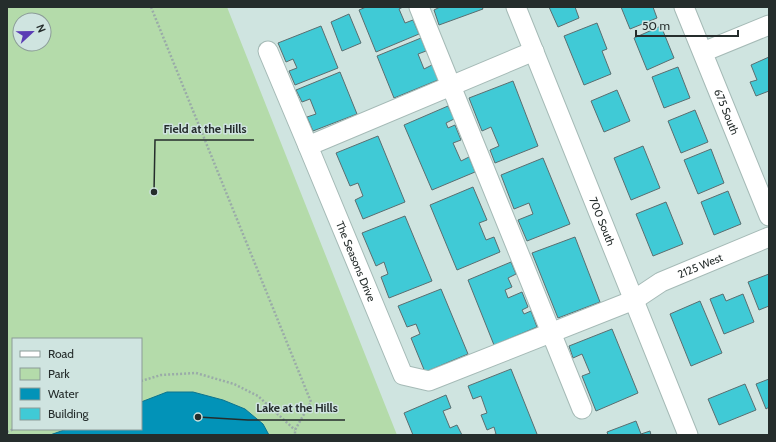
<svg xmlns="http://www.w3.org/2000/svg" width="776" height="442" viewBox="0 0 776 442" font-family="Cabin,sans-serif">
<rect width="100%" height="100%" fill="#cfe4e0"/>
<path fill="#b4dbaa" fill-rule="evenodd" d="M 7,7 L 227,7 L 397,435 L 7,435 ZM 20,20 L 44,20 L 44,44 L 20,44 ZM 13,339 L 141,339 L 141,429 L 13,429 Z"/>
<path fill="#0293b8" stroke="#0c748e" d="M 167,392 L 193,392 L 223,400 L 245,409 L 263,424 L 269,435 L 50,435 L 67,429 L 141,429 L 141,402 Z"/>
<path fill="#40cad6" stroke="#5a6e70" d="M 366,7 L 403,7 L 399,9 L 405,23 L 413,20 L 419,34 L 376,52 L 359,10 Z
M 440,7 L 482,7 L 483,9 L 439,25 L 434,10 Z
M 549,7 L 575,7 L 579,18 L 558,27 Z
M 621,7 L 653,7 L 657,18 L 630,29 Z
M 349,14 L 361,43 L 342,51 L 331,22 Z
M 597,23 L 607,49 L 602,51 L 611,74 L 584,85 L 564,36 Z
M 321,26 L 338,68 L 295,85 L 289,71 L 297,68 L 293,59 L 286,62 L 278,43 Z
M 661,26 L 674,58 L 647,70 L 634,38 Z
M 421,38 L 426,51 L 418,54 L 424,69 L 432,65 L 438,80 L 394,98 L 377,56 Z
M 769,57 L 769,91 L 756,96 L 750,82 L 757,80 L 751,65 Z
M 678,67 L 690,98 L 664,108 L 652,77 Z
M 340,72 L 357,114 L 313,131 L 307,117 L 316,114 L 310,99 L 302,102 L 296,90 Z
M 513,81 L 538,146 L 495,163 L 490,150 L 499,146 L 491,127 L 482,131 L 469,98 Z
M 617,90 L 630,121 L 604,132 L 591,101 Z
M 448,106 L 454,119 L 446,123 L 448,128 L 455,125 L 461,140 L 453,143 L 461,161 L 469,157 L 475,172 L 432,190 L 404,125 Z
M 695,110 L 708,142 L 681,153 L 668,121 Z
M 378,136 L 405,202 L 363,219 L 355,200 L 363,196 L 358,183 L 350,186 L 336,153 Z
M 643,146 L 660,188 L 631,200 L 614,158 Z
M 711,149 L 724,183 L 698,194 L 684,160 Z
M 543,158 L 570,224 L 527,241 L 518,220 L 533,214 L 529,203 L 514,209 L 501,175 Z
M 473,187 L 487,220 L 479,223 L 486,240 L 494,237 L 500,252 L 457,270 L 430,205 Z
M 728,191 L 741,224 L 714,235 L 701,202 Z
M 666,202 L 683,244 L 653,256 L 636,214 Z
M 405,216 L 432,281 L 389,298 L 381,277 L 388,274 L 384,262 L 376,266 L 362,233 Z
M 575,237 L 600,302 L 558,318 L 532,253 Z
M 511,262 L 516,274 L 508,278 L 512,287 L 505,290 L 508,298 L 522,292 L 528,307 L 522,310 L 524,314 L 531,311 L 537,327 L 494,345 L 468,280 Z
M 769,274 L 769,306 L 759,310 L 748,282 Z
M 441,289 L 468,354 L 425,372 L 411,338 L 420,334 L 416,324 L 407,327 L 398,306 Z
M 723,294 L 726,301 L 743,294 L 754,322 L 724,334 L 710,299 Z
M 700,301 L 722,353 L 691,366 L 670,314 Z
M 612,329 L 638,393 L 596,411 L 582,376 L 590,373 L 582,354 L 573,358 L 569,346 Z
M 511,369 L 537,434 L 535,435 L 492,435 L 496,434 L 494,427 L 487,430 L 481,415 L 487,413 L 481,396 L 473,399 L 468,386 Z
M 769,379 L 769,407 L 766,409 L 756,384 Z
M 745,384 L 756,410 L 719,425 L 708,399 Z
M 446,395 L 451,408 L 443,411 L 450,428 L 457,425 L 462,435 L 413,435 L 404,413 Z
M 636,421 L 641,434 L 650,431 L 651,435 L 608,435 L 607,432 Z"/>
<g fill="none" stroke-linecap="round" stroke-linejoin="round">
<defs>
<g id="minor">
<path d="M 419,7 L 582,409"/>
<path id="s1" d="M 516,7 L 688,435"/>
<path id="s2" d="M 684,7 L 769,216"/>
<path d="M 268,51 L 308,146"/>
<path id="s3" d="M 534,51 L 308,146 L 403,375 L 429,381 L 634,300 L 661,282 L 769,237"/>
<path d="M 703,52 L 769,25"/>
</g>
</defs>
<use href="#minor" stroke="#a5bab6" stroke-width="21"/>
<path stroke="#9aaba8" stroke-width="2.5" stroke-dasharray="2 2" stroke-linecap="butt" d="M 151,7 L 311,402 L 295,430 L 295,435
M 141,381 L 161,375 L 196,373 L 234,384 L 258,396 L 295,430
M 7,432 L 14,429"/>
<use href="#minor" stroke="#fff" stroke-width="19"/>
</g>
<g text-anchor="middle" stroke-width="3" stroke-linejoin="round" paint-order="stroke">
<g font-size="11" fill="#252d2c" stroke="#cfe4e0">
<text dy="4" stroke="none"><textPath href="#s2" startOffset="113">675 South</textPath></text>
<text dy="4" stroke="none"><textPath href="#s1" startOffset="231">700 South</textPath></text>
<text dy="4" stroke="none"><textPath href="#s3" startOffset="370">The Seasons Drive</textPath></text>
<text dy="4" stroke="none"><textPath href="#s3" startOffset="815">2125 West</textPath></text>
</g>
</g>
<path fill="none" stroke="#252d2c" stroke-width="1.5" d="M154 192L155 140H254M198 417L248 420H345"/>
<g fill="#252d2c" stroke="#cfe4e0" stroke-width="1.5">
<circle cx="154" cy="192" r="4"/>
<circle cx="198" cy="417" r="4"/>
</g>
<g font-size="12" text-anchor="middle" font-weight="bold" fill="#252d2c" stroke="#cfe4e0" stroke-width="3" stroke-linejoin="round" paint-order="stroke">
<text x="205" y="133">Field at the Hills</text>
<text x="297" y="412">Lake at the Hills</text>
</g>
<rect width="776" height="442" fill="none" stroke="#252d2c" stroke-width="16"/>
<rect x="12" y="338" width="130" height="92" fill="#cfe4e0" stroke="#8b9b98"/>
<rect x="20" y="351" width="20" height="6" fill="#ffffff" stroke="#8b9b98"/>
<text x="48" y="358" font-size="12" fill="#252d2c">Road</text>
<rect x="20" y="368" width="20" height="12" fill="#b4dbaa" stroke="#8b9b98"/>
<text x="48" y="378" font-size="12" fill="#252d2c">Park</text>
<rect x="20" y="388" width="20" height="12" fill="#0293b8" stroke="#8b9b98"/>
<text x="48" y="398" font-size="12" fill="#252d2c">Water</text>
<rect x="20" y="408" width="20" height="12" fill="#40cad6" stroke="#8b9b98"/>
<text x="48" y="418" font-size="12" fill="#252d2c">Building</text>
<g transform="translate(32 32) rotate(68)"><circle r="19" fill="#cfe4e0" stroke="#8b9b98"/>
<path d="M0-3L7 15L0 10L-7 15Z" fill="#5a3cb4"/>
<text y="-6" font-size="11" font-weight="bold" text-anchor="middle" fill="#252d2c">N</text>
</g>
<path d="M636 30v6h102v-6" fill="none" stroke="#252d2c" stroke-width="2"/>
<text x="642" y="30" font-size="12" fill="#252d2c" stroke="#cfe4e0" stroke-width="3" paint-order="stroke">50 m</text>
</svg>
